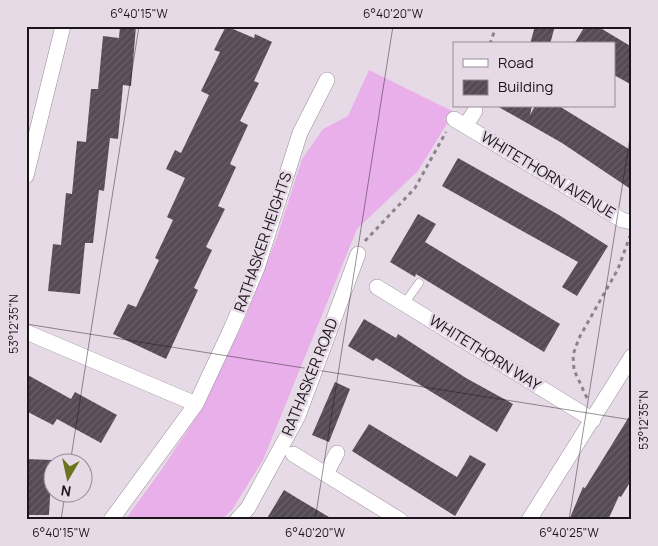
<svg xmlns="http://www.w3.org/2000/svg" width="658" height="546" viewBox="0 0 658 546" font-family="Manrope,sans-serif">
<defs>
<pattern id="building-hatch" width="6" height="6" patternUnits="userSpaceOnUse" patternTransform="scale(1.25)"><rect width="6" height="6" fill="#554a55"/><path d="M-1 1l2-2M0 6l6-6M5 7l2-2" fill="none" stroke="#696069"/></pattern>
</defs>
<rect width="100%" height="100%" fill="#e7dae7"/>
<path fill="#e9afea" d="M 369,70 L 454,112 L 418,171 L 357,229 L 263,460 L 232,510 L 221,520 L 125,520 L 162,469 L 202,408 L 243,323 L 277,237 L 302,159 L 323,129 L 348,116 Z"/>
<path fill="url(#building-hatch)" d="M 120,26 L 136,26 L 131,86 L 123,85 L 118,139 L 110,138 L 104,191 L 99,190 L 93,243 L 85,243 L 80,294 L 48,291 L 53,244 L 61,245 L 66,193 L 72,194 L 77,141 L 86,142 L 91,89 L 98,89 L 103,36 L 119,38 Z
M 226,26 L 254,38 L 255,34 L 272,42 L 254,81 L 259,83 L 240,121 L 248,125 L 230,164 L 236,167 L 218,206 L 225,209 L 206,247 L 212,250 L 194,288 L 198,290 L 166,359 L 113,334 L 128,304 L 136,307 L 159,260 L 155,258 L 173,220 L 167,217 L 185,178 L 166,169 L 175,150 L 181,153 L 209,95 L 201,91 L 220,52 L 214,50 Z
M 535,26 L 555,26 L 550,44 L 530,44 Z
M 585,26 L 597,26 L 632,47 L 632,85 L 614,75 L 614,44 L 574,44 Z
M 497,106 L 532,106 L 530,115 L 535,106 L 559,106 L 632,151 L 632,190 L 562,143 Z
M 458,158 L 559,215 L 608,246 L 577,296 L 562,287 L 578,262 L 442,186 Z
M 418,214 L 436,224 L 425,242 L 560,324 L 544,352 L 416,274 L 415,277 L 390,262 Z
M 364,319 L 396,338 L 398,334 L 466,378 L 513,404 L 497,432 L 376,358 L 373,361 L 348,346 Z
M 26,374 L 71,399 L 75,392 L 117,415 L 101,443 L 57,419 L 53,425 L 26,411 Z
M 335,382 L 350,389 L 329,442 L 312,435 Z
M 632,412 L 632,479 L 621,497 L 619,496 L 608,520 L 569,520 L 583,487 L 585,488 Z
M 369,424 L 457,477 L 470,455 L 486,464 L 455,516 L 352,451 Z
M 26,459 L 52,460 L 49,515 L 26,515 Z
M 284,490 L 297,498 L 334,520 L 266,520 Z"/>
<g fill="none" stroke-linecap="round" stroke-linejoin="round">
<defs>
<path id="service" d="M 404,304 L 419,283"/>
<path id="minor" d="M 454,119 L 622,220 L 632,222
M 466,125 L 475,111
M 26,176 L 63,26
M 377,287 L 593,420
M 26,332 L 196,404
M 293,454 L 400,520
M 326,474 L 337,453
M 111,520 L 196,404 L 232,327 L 257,268 L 300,133 L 327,80
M 237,520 L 248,508 L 298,416 L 358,254
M 529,520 L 632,356"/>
</defs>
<use href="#service" stroke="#998d99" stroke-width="9"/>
<use href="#minor" stroke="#998d99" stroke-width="16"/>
<path stroke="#8c838c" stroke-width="3" stroke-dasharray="4 4" stroke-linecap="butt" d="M 490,44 L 496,26
M 365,241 L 415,188 L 446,132
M 587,398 L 574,370 L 573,355 L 579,338 L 618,269 L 630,236"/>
<use href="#service" stroke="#fff" stroke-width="8"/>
<use href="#minor" stroke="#fff" stroke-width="15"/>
</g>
<path fill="none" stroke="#1a161a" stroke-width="1" stroke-opacity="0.45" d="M 26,324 L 632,420M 70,464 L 139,26M 61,520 L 65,494M 315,520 L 393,26M 569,520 L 632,125"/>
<g text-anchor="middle" stroke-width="5" stroke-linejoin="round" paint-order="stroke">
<g font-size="15" fill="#1a161a" stroke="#e7dae7">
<text transform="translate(548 175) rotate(31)" y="5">WHITETHORN AVENUE</text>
<text transform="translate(263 242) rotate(-71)" y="5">RATHASKER HEIGHTS</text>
<text transform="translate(485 353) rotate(32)" y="5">WHITETHORN WAY</text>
<text transform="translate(310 377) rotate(-68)" y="5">RATHASKER ROAD</text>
</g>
</g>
<rect width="658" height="546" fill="none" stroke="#e7dae7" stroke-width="55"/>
<rect x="453" y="42" width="162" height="65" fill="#e7dae7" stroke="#958c95"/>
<rect x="463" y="59" width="25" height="8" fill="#ffffff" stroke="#958c95"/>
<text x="498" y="68" font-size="15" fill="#1a161a">Road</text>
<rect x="463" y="80" width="25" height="15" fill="url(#building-hatch)" stroke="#958c95"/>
<text x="498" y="92" font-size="15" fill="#1a161a">Building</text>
<g transform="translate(68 478) rotate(189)"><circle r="24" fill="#e7dae7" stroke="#958c95"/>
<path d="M0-4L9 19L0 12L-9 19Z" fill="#6a731d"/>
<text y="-8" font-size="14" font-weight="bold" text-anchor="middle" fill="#1a161a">N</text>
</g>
<rect x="28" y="28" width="602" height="490" fill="none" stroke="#1a161a" stroke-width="2"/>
<g font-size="12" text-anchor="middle" fill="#1a161a">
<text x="139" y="18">6°40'15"W</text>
<text x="393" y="18">6°40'20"W</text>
<text transform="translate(14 324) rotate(-90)" y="4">53°12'35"N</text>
<text transform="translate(644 420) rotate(-90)" y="4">53°12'35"N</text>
<text x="61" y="537">6°40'15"W</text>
<text x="315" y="537">6°40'20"W</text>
<text x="569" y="537">6°40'25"W</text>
</g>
</svg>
